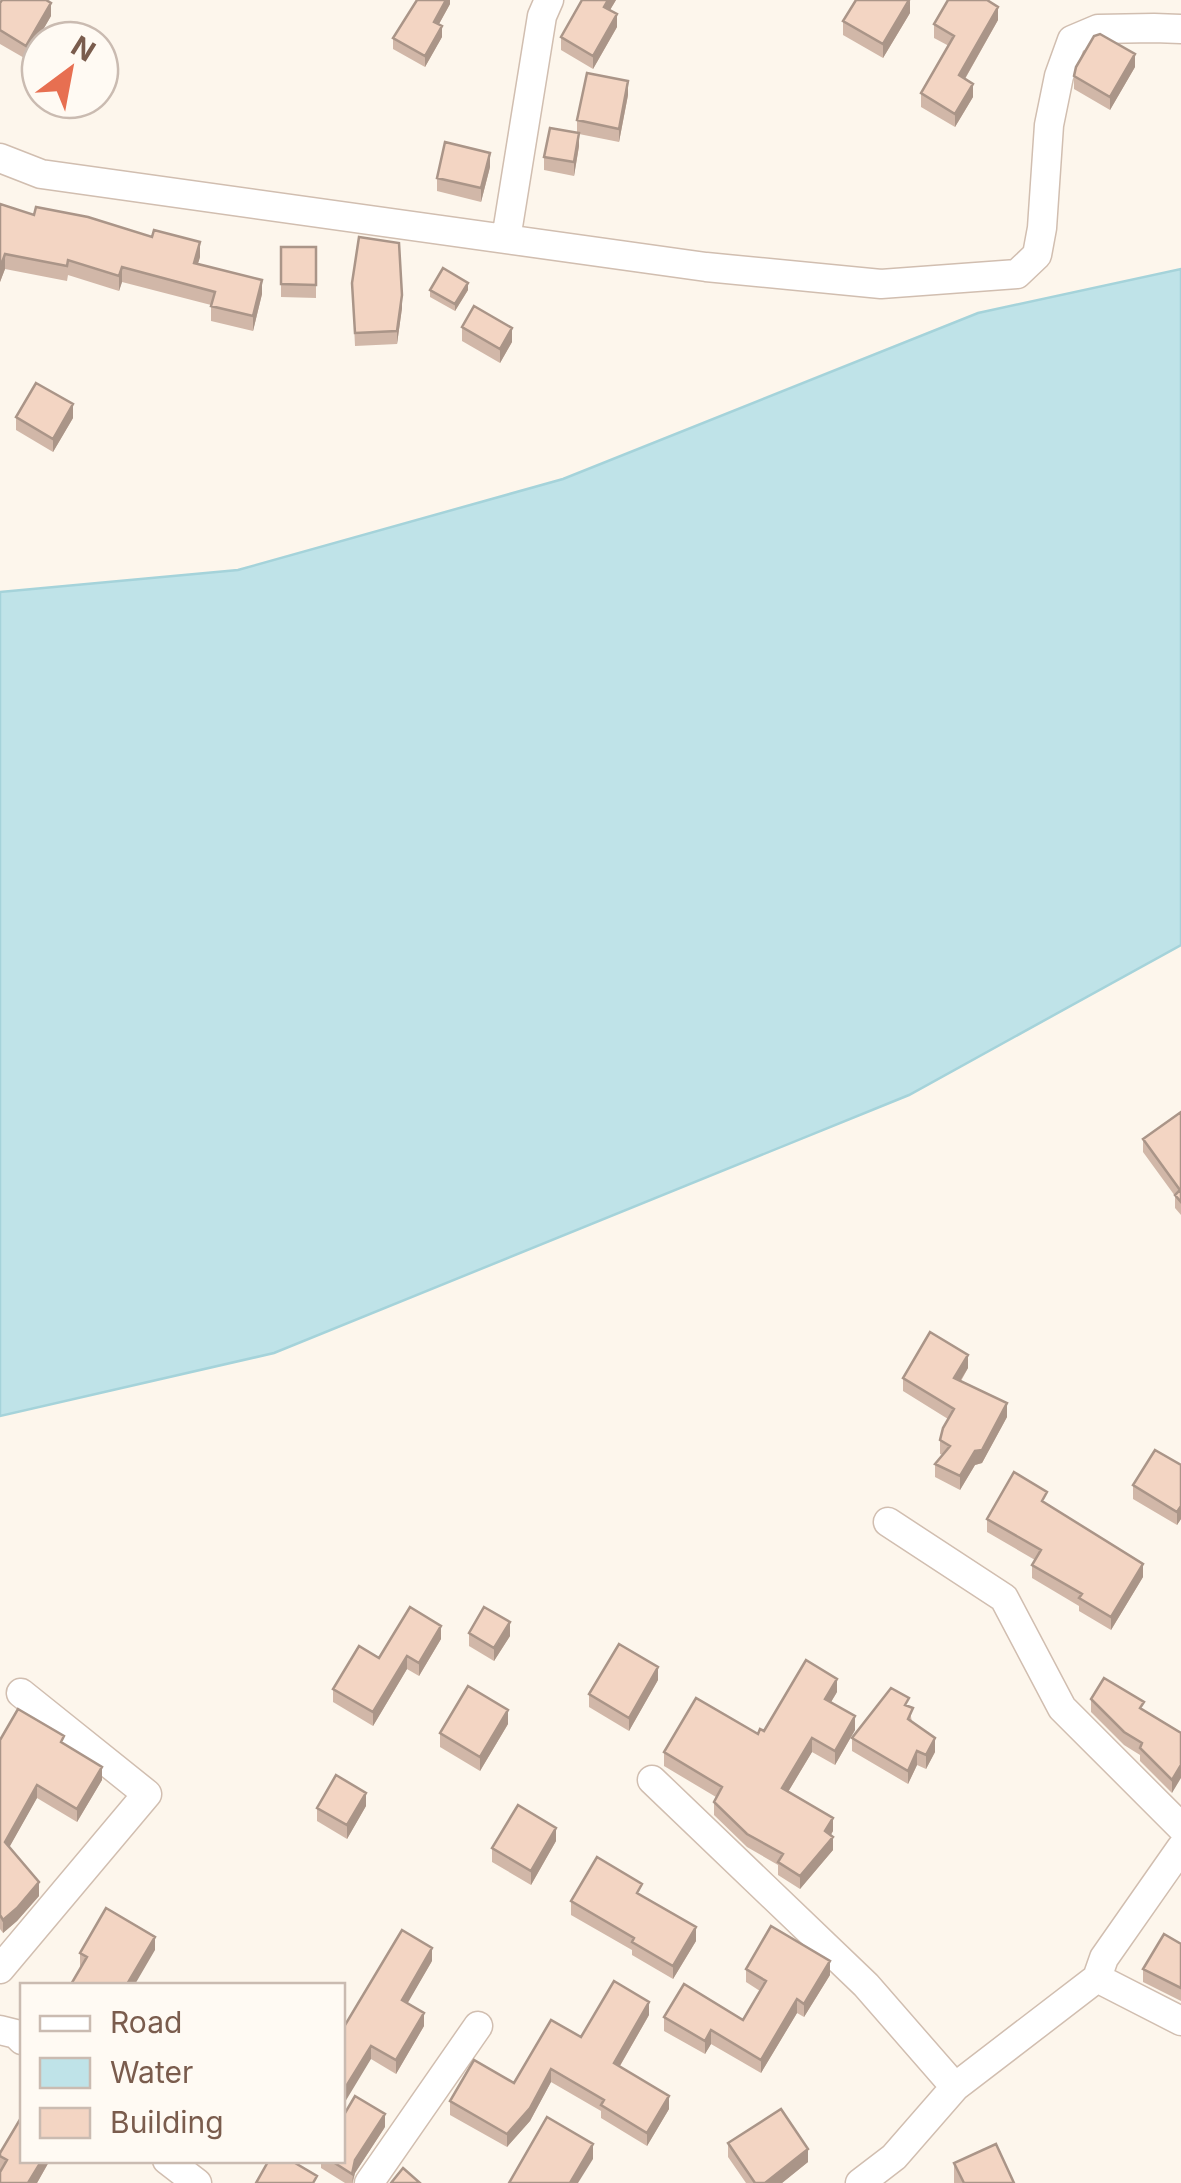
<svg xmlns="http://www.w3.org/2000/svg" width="1181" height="2183" viewBox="0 0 1181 2183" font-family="Inter,sans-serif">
<rect width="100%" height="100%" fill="#fdf6ec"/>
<path fill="#bfe3e8" stroke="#a5d3da" stroke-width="2.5" d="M 1181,269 L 1181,945 L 909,1095 L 274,1353 L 0,1416 L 0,592 L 238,570 L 563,479 L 978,313 Z"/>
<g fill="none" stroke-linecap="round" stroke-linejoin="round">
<defs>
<path id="minor" d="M 0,158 L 41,174 L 706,267 L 881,284 L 1017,274 L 1037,255 L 1042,228 L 1049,125 L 1059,76 L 1072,40 L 1098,29 L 1154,28 L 1181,29
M 506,239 L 542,16 L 549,0
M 888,1522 L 1004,1598 L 1062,1708 L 1181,1827
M 652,1780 L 866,1985 L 955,2087
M 0,1969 L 147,1794 L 21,1693
M 1097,1978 L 1181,2021
M 0,2030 L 16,2034 L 22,2040
M 167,2160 L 197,2183
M 369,2183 L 478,2026
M 860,2183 L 894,2157 L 955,2087 L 1097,1978 L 1104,1958 L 1181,1848"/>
</defs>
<use href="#minor" stroke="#d1beb0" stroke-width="31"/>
<use href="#minor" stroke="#fff" stroke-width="28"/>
</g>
<path fill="#d1b7a8" d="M 450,0 L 450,4 L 439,24 L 442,37 L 425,67 L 393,49 L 393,38 L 412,9 Z
M 582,0 L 616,0 L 610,10 L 617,27 L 593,69 L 561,50 L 561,37 Z
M 0,3 L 51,16 L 26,59 L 0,44 Z
M 910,13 L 883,58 L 843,35 L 843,21 Z
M 998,20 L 965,79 L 973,97 L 955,127 L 921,107 L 921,93 L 949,46 L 934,38 L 934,24 Z
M 1135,67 L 1110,110 L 1074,89 L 1074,76 Z
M 628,95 L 619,142 L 579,134 L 579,146 L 574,176 L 544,170 L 544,157 L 577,133 L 577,120 Z
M 490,167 L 481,202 L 437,191 L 437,178 Z
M 0,204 L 34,215 L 200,257 L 198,263 L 262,294 L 253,331 L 211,321 L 211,305 L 122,282 L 119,291 L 68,275 L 67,281 L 5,269 L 0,282 Z
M 281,247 L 316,247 L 316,298 L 281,297 Z
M 352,283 L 402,308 L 397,344 L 355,346 Z
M 430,290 L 468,290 L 455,311 L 430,297 Z
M 462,327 L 512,342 L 500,363 L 462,341 Z
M 16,417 L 73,418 L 53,452 L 16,430 Z
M 1181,1112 L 1181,1215 L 1175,1208 L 1175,1196 L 1143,1152 L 1143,1139 Z
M 968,1368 L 961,1381 L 1007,1417 L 982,1463 L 975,1465 L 960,1490 L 935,1477 L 935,1464 L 943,1455 L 940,1454 L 940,1440 L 948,1419 L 903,1391 L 903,1378 Z
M 1181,1465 L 1181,1519 L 1177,1525 L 1133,1499 L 1133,1485 Z
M 1047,1505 L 1143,1577 L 1111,1630 L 1079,1611 L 1079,1606 L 1032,1578 L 1032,1565 L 1035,1560 L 987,1532 L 987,1519 Z
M 469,1633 L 510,1636 L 494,1661 L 469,1646 Z
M 441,1639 L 419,1676 L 407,1669 L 373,1726 L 333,1702 L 333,1689 L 379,1658 Z
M 658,1680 L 629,1731 L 589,1707 L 589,1694 Z
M 837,1692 L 831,1702 L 855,1730 L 835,1765 L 812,1752 L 788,1792 L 833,1831 L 831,1835 L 833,1850 L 800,1889 L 778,1875 L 778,1865 L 747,1847 L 714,1815 L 714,1802 L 716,1797 L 664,1766 L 664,1752 L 758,1734 Z
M 1091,1699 L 1144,1710 L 1181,1733 L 1172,1793 L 1140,1761 L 1140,1755 L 1124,1745 L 1091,1712 Z
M 909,1706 L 912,1722 L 935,1752 L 926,1769 L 917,1765 L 908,1784 L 852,1751 L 852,1738 Z
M 508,1724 L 480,1771 L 440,1747 L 440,1733 Z
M 0,1740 L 64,1744 L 102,1780 L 77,1822 L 37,1798 L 9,1847 L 39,1896 L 17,1921 L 3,1933 L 0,1929 Z
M 366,1806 L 347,1839 L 317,1821 L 317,1808 Z
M 556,1841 L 531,1885 L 492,1862 L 492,1848 Z
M 642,1896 L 696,1941 L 673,1979 L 632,1955 L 632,1950 L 571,1915 L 571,1901 Z
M 1181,1944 L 1181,2001 L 1143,1982 L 1143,1969 Z
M 155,1950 L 81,1967 L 80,1966 L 80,1953 Z
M 432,1961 L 407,2003 L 424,2026 L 396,2074 L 371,2059 L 342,2030 Z
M 746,1969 L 830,1975 L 804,2017 L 797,2013 L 761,2073 L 711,2044 L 705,2054 L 664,2031 L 664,2017 L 743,2020 L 760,1991 L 746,1982 Z
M 649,2015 L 620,2066 L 669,2109 L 647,2146 L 601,2118 L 601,2111 L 551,2082 L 530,2121 L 507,2147 L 450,2115 L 450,2101 L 514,2083 L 581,2037 Z
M 385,2127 L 355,2173 L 353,2183 L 345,2183 L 321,2168 L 321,2160 L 342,2160 Z
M 728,2143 L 808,2162 L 782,2183 L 746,2183 L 728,2157 Z
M 0,2153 L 22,2160 L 50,2160 L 37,2183 L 0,2183 Z
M 954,2163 L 1014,2183 L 954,2183 Z"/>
<path fill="#aa9588" d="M 446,0 L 450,0 L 450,4 L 434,33 L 434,22 Z
M 608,0 L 616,0 L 604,20 L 604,7 Z
M 910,0 L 910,13 L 883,58 L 883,44 Z
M 51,3 L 51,16 L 26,59 L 26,46 Z
M 998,7 L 998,20 L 959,89 L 959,75 Z
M 617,14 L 617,27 L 593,69 L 593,56 Z
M 442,26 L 442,37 L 425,67 L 425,56 Z
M 1135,54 L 1135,67 L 1110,110 L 1110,97 Z
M 628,81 L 628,95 L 619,142 L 619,129 Z
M 973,84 L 973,97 L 955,127 L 955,114 Z
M 579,133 L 579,146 L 574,176 L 574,162 Z
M 490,153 L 490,167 L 481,202 L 481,188 Z
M 200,242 L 200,257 L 194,277 L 194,263 Z
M 5,254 L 5,269 L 0,282 L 0,268 Z
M 122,267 L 122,282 L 119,291 L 119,276 Z
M 262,280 L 262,294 L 253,331 L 253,316 Z
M 468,283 L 468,290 L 455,311 L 455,304 Z
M 402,295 L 402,308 L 397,344 L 397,331 Z
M 512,328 L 512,342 L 500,363 L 500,349 Z
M 73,404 L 73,418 L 53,452 L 53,439 Z
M 968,1355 L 968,1368 L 954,1391 L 954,1378 Z
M 1007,1403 L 1007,1417 L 982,1463 L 975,1465 L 960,1490 L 960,1476 Z
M 1181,1506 L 1181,1519 L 1177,1525 L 1177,1512 Z
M 1143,1564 L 1143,1577 L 1111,1630 L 1111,1617 Z
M 510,1622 L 510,1636 L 494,1661 L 494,1648 Z
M 441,1626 L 441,1639 L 419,1676 L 419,1663 Z
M 407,1656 L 407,1669 L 373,1726 L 373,1712 Z
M 658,1667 L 658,1680 L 629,1731 L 629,1718 Z
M 837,1679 L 837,1692 L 825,1712 L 825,1699 Z
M 508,1710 L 508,1724 L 480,1771 L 480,1757 Z
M 855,1716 L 855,1730 L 835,1765 L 835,1751 Z
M 812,1738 L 812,1752 L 782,1802 L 782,1788 Z
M 935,1738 L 935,1752 L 926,1769 L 926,1755 Z
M 917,1751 L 917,1765 L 908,1784 L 908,1771 Z
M 1181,1765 L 1181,1778 L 1172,1793 L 1172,1780 Z
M 102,1767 L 102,1780 L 77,1822 L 77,1809 Z
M 37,1785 L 37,1798 L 5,1855 L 5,1842 Z
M 366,1793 L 366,1806 L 347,1839 L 347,1825 Z
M 833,1818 L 833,1831 L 825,1844 L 825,1831 Z
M 556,1828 L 556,1841 L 531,1885 L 531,1871 Z
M 833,1837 L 833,1850 L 800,1889 L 800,1876 Z
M 39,1882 L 39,1896 L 17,1921 L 3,1933 L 3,1920 Z
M 696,1927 L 696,1941 L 673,1979 L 673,1966 Z
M 155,1937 L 155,1950 L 134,1986 L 126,1986 Z
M 432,1948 L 432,1961 L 402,2013 L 402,2000 Z
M 830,1961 L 830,1975 L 804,2017 L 804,2004 Z
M 797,1999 L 797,2013 L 761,2073 L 761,2060 Z
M 649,2002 L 649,2015 L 614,2076 L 614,2063 Z
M 424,2013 L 424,2026 L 396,2074 L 396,2060 Z
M 711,2030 L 711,2044 L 705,2054 L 705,2041 Z
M 371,2046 L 371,2059 L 342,2107 L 342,2093 Z
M 551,2069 L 551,2082 L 530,2121 L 507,2147 L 507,2134 Z
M 669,2096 L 669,2109 L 647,2146 L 647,2133 Z
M 385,2114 L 385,2127 L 355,2173 L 352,2183 L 355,2160 Z
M 593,2144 L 593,2159 L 578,2183 L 570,2183 Z
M 808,2149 L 808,2162 L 782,2183 L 765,2183 Z
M 42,2160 L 50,2160 L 37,2183 L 28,2183 Z"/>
<path fill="#f3d5c3" stroke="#aa9588" stroke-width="2.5" d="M 2,0 L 46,0 L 51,3 L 26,46 L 0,30 L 0,3 Z
M 417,0 L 446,0 L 434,22 L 442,26 L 425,56 L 393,38 Z
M 582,0 L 608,0 L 604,7 L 617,14 L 593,56 L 561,37 Z
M 856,0 L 909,0 L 883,44 L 843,21 Z
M 948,0 L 987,0 L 998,7 L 959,75 L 973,84 L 955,114 L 921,93 L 954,36 L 934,24 Z
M 1100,34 L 1135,54 L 1110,97 L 1074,76 L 1076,67 L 1094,36 Z
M 587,73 L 628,81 L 619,129 L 577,120 Z
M 550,128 L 579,133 L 574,162 L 544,157 Z
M 445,142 L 490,153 L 481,188 L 437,178 Z
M 0,204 L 34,215 L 36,207 L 88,217 L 152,237 L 154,230 L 200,242 L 194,263 L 262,280 L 253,316 L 211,306 L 215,292 L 122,267 L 119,276 L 68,260 L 67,266 L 5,254 L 0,268 Z
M 359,237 L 399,243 L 402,295 L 397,331 L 355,333 L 352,283 Z
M 281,247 L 316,247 L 316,285 L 281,284 Z
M 443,268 L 468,283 L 455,304 L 430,290 Z
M 474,306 L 512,328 L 500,349 L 462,327 Z
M 36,383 L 73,404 L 53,439 L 16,417 Z
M 1181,1112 L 1181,1202 L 1175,1195 L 1180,1190 L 1143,1139 Z
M 930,1332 L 968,1355 L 954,1378 L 1007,1403 L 982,1450 L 975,1451 L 960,1476 L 935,1464 L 950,1446 L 940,1440 L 943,1428 L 954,1409 L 903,1378 Z
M 1155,1450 L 1181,1465 L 1181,1506 L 1177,1512 L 1133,1485 Z
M 1014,1472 L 1047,1492 L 1042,1501 L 1143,1564 L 1111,1617 L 1079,1598 L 1082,1594 L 1032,1565 L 1041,1550 L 987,1519 Z
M 410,1607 L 441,1626 L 419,1663 L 407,1656 L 373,1712 L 333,1689 L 359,1646 L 379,1658 Z
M 484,1607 L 510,1622 L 494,1648 L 469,1633 Z
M 619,1644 L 658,1667 L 629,1718 L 589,1694 Z
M 806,1660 L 837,1679 L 825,1699 L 855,1716 L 835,1751 L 812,1738 L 782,1788 L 833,1818 L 825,1831 L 833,1837 L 800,1876 L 778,1862 L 783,1854 L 747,1834 L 714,1802 L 722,1787 L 664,1752 L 696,1698 L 758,1734 L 760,1729 L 764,1731 Z
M 1104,1678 L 1144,1702 L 1140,1708 L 1181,1733 L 1181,1765 L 1172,1780 L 1140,1748 L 1142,1743 L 1124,1732 L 1091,1699 Z
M 468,1686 L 508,1710 L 480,1757 L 440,1733 Z
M 891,1688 L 909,1698 L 905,1705 L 913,1708 L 908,1719 L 935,1738 L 926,1755 L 917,1751 L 908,1771 L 852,1738 Z
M 18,1709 L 64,1736 L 61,1742 L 102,1767 L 77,1809 L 37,1785 L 5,1842 L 39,1882 L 17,1908 L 3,1920 L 0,1915 L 0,1740 Z
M 336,1775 L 366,1793 L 347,1825 L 317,1808 Z
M 518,1805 L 556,1828 L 531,1871 L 492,1848 Z
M 597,1857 L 642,1884 L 637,1893 L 696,1927 L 673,1966 L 632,1942 L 634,1938 L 571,1901 Z
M 106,1908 L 155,1937 L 126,1986 L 70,1986 L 87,1957 L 80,1953 Z
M 771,1926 L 830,1961 L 804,2004 L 797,1999 L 761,2060 L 711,2030 L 705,2041 L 664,2017 L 684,1984 L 743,2020 L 766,1981 L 746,1969 Z
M 402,1930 L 432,1948 L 402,2000 L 424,2013 L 396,2060 L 371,2046 L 342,2093 L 342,2030 Z
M 1164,1934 L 1181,1944 L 1181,1988 L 1143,1969 Z
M 614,1981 L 649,2002 L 614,2063 L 669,2096 L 647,2133 L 601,2105 L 604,2100 L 551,2069 L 530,2108 L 507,2134 L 450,2101 L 474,2060 L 514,2083 L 551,2020 L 581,2037 Z
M 355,2096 L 385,2114 L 355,2160 L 352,2174 L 330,2160 L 342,2160 L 342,2118 Z
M 781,2109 L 808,2149 L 765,2183 L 755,2183 L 728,2143 Z
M 22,2116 L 22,2160 L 42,2160 L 28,2183 L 0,2183 L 0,2172 L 7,2160 L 0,2156 L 0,2153 Z
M 547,2117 L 593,2144 L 570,2183 L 509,2183 Z
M 996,2144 L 1014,2183 L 964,2183 L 954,2163 Z
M 269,2160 L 290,2160 L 317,2176 L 313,2183 L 256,2183 Z
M 403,2168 L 420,2183 L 391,2183 Z"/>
<rect x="20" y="1983" width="325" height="180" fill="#fffaf3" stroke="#cabbb1" stroke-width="2.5"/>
<rect x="40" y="2016" width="50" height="15" fill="#ffffff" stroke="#cabbb1" stroke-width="2.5"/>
<text x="110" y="2033" font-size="30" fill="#7a5c4d">Road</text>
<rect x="40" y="2058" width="50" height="30" fill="#bfe3e8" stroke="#cabbb1" stroke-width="2.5"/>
<text x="110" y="2083" font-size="30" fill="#7a5c4d">Water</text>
<rect x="40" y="2108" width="50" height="30" fill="#f3d5c3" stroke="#cabbb1" stroke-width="2.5"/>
<text x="110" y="2133" font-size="30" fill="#7a5c4d">Building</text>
<g transform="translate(70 70) rotate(32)"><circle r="48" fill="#fffaf3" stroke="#cabbb1" stroke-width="2.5"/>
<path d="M0-8L18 38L0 25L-18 38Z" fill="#e76f51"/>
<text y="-15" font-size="28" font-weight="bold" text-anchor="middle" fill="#7a5c4d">N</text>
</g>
</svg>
